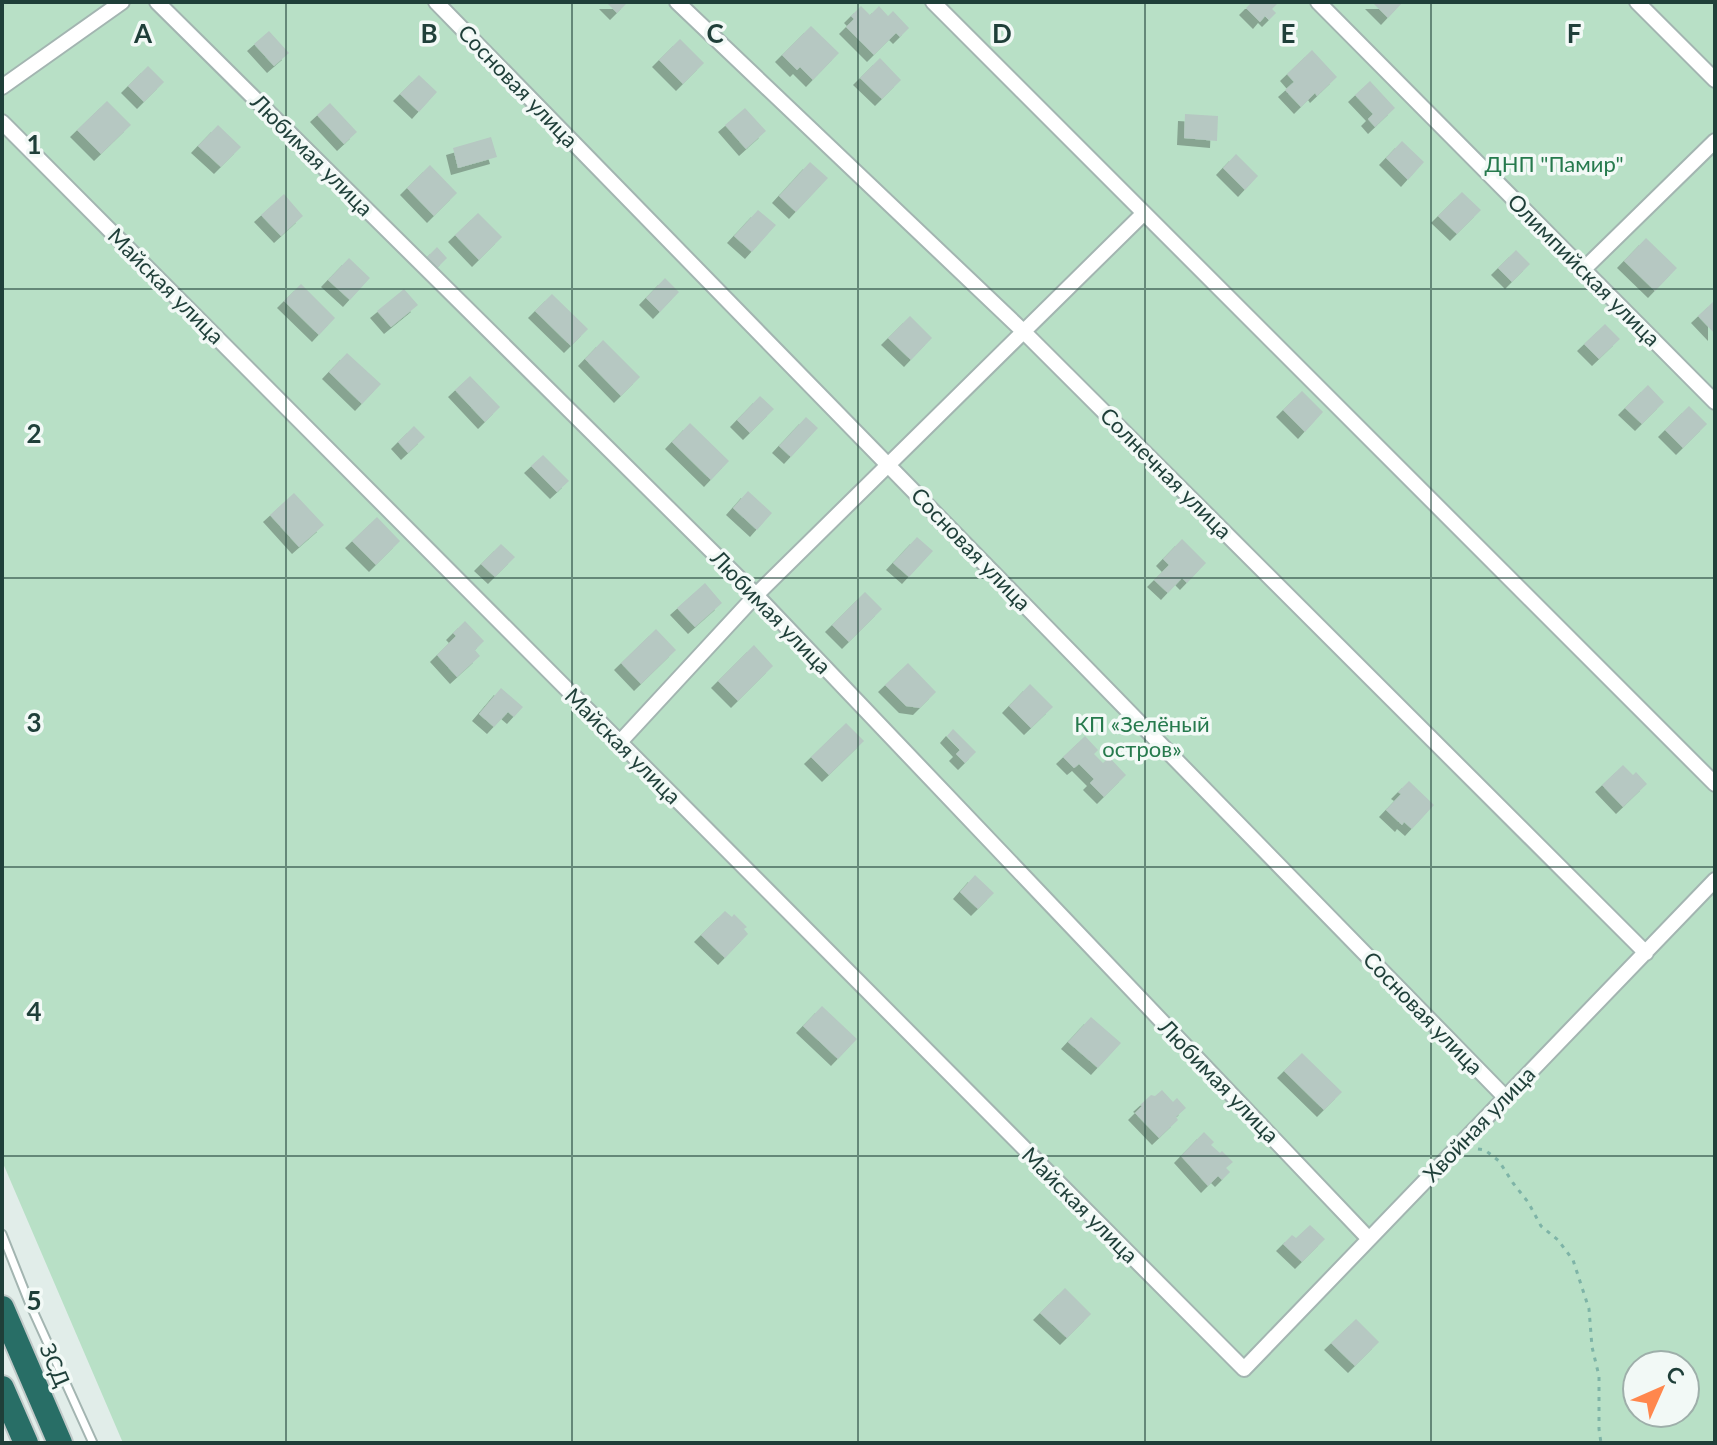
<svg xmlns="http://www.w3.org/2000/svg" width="1717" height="1445" viewBox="0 0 1717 1445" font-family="Lato,sans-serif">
<defs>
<filter id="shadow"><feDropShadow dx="-7" dy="7" stdDeviation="0" flood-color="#0004"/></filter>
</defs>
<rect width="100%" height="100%" fill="#e1ede9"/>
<path fill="#b8e0c6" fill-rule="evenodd" d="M 2,2 L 1715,2 L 1715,1443 L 123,1443 L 2,1161 ZM 1637,1365 L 1685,1365 L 1685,1413 L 1637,1413 Z"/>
<path fill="#b6c8c2" filter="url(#shadow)" d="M 606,2 L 628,2 L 617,13 Z
M 1252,2 L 1279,2 L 1272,9 L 1276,13 L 1269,20 L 1265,16 L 1260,22 L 1246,8 Z
M 1372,2 L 1403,2 L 1388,18 Z
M 861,6 L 870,15 L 879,6 L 888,16 L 893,11 L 909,28 L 900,37 L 896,33 L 874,55 L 846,27 L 854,19 L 851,16 Z
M 811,26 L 839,53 L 813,80 L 800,67 L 797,70 L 782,55 Z
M 269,31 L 289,53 L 274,66 L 254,44 Z
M 680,39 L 704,63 L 683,84 L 659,60 Z
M 1312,50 L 1337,77 L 1317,96 L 1315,93 L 1301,107 L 1285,90 L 1294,82 L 1287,74 Z
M 880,58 L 901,80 L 882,99 L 860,78 Z
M 148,66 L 164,82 L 144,102 L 128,86 Z
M 419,75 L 437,92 L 419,112 L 400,94 Z
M 1370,81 L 1395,108 L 1375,127 L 1368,119 L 1373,114 L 1355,95 Z
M 107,101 L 131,125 L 101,154 L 77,130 Z
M 330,103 L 357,132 L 344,144 L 317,115 Z
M 745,108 L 766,131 L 746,149 L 725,125 Z
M 1185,114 L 1218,116 L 1217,141 L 1184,138 Z
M 218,125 L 241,147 L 221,167 L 198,146 Z
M 491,137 L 497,157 L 458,168 L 453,148 Z
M 1402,141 L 1424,162 L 1408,180 L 1386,158 Z
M 1236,154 L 1258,176 L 1245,190 L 1223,168 Z
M 810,162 L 828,178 L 796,212 L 779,196 Z
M 430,165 L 457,193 L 434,216 L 407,188 Z
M 1462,192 L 1481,210 L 1457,234 L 1438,216 Z
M 284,194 L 303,216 L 281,236 L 261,215 Z
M 758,210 L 776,225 L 752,252 L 734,236 Z
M 478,213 L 502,237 L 479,260 L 455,235 Z
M 1646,238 L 1677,268 L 1655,291 L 1624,261 Z
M 437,247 L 447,258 L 436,269 L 426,258 Z
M 1516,250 L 1530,264 L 1512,282 L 1498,268 Z
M 349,258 L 370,278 L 350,300 L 328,280 Z
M 665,278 L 679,292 L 660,312 L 646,298 Z
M 301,284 L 335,318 L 319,335 L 284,301 Z
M 404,289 L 418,305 L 391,327 L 377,311 Z
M 552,294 L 588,329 L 571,346 L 535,311 Z
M 1715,300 L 1715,334 L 1698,316 Z
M 910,316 L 932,338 L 911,360 L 888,338 Z
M 1605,324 L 1620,339 L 1599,359 L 1584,344 Z
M 603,340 L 640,377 L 621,396 L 585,359 Z
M 347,353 L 381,384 L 362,404 L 329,372 Z
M 470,376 L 500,407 L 485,422 L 455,390 Z
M 1648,385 L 1664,402 L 1642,424 L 1625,408 Z
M 1302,391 L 1323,412 L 1305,432 L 1283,410 Z
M 760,396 L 774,409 L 750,433 L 737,420 Z
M 1689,406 L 1707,424 L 1683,448 L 1665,430 Z
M 806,417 L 818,428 L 791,457 L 779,446 Z
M 690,423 L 729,461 L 711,480 L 672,442 Z
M 414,426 L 425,437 L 408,453 L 398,442 Z
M 543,455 L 569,481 L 557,492 L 531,466 Z
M 748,491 L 772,513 L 757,530 L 733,508 Z
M 294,493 L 324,525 L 299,547 L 270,515 Z
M 377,517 L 400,541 L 376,565 L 352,541 Z
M 917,537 L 933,551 L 909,577 L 893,563 Z
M 1182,539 L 1206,563 L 1187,583 L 1182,578 L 1168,593 L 1154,580 L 1169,565 L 1163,559 Z
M 501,544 L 515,557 L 495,577 L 481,564 Z
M 705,583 L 722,603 L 695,627 L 677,608 Z
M 865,592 L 882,609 L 849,642 L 832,625 Z
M 465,621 L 484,641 L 475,650 L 480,656 L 457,677 L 437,655 L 456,636 L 453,633 Z
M 656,629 L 676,650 L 641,684 L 621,663 Z
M 754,645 L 773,666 L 738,701 L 718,681 Z
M 908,663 L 936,692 L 920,708 L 906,706 L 885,685 Z
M 1030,684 L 1053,707 L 1031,728 L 1009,706 Z
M 501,688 L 523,707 L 514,717 L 508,712 L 494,727 L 479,714 Z
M 846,723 L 864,741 L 829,775 L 811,757 Z
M 953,729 L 976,752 L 965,763 L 956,754 L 960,750 L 947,736 Z
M 1085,736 L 1098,750 L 1094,754 L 1103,763 L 1109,757 L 1126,775 L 1104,797 L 1090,783 L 1094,779 L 1079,764 L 1074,768 L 1063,757 Z
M 1623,765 L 1633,775 L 1636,772 L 1647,784 L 1623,807 L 1602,785 Z
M 1409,781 L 1434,805 L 1412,829 L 1404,822 L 1402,825 L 1386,810 L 1401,794 L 1398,792 Z
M 975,875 L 994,893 L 978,909 L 960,892 Z
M 725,911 L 732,917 L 734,914 L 747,927 L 744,929 L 748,934 L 725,958 L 701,935 Z
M 822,1006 L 857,1039 L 838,1059 L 803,1026 Z
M 1091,1017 L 1121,1043 L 1098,1068 L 1068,1042 Z
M 1302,1053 L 1342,1092 L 1324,1110 L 1284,1071 Z
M 1162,1090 L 1173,1102 L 1177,1098 L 1186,1108 L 1176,1117 L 1178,1120 L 1159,1138 L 1135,1113 L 1142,1106 L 1140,1105 L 1151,1095 L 1155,1096 Z
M 1204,1132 L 1214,1142 L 1211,1145 L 1220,1153 L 1222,1151 L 1233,1162 L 1226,1168 L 1230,1172 L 1222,1180 L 1218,1176 L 1208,1186 L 1181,1156 Z
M 1310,1225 L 1325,1239 L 1302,1262 L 1283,1244 L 1292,1235 L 1296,1238 Z
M 1065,1288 L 1091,1314 L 1067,1338 L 1040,1313 Z
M 1356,1319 L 1379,1342 L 1355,1366 L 1331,1343 Z"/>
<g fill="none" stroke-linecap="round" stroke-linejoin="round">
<defs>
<path id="lane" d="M 2,1234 L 29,1302 L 93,1443"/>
<path id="street" d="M 157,2 L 756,595 L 1369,1239
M 436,2 L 1505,1097
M 677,2 L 1023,331 L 1646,953
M 933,2 L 1715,784
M 1318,2 L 1715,402
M 1637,2 L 1715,80
M 2,87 L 122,2
M 2,122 L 1244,1369 L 1715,880
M 1583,270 L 1715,141
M 620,742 L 756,595 L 1144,213"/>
<path id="highway" d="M 2,1308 L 60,1443
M 2,1388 L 26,1443"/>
</defs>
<use href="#lane" stroke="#a3b5b1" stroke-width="11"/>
<use href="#street" stroke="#a3b5b1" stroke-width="18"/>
<use href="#highway" stroke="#c0c9c8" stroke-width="28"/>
<path stroke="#7eb4a7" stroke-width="3" stroke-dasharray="4 6" stroke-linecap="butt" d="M 1478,1149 L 1485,1150 L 1499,1161 L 1513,1183 L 1528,1202 L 1541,1226 L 1558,1240 L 1573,1260 L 1589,1309 L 1592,1347 L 1599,1376 L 1599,1429 L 1601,1443"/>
<use href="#lane" stroke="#fff" stroke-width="7"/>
<use href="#street" stroke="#fff" stroke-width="14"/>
<use href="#highway" stroke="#286e66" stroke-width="24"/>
</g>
<path fill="none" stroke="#1f3f39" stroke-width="2" stroke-opacity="0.55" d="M 286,2 L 286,1443M 572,2 L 572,1443M 858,2 L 858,1443M 1145,2 L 1145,1443M 1431,2 L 1431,1443M 2,289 L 1715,289M 2,578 L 1715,578M 2,867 L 1715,867M 2,1156 L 1715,1156"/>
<g text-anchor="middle" stroke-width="7" stroke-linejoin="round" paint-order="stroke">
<g font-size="22" fill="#1f3f39" stroke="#f2f9f6">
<text transform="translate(518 86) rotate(46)" y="8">Сосновая улица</text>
<text transform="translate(312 155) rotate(45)" y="8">Любимая улица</text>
<text transform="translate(1584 270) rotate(45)" y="8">Олимпийская улица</text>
<text transform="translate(166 286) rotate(45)" y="8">Майская улица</text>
<text transform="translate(1166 473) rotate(45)" y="8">Солнечная улица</text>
<text transform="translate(971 549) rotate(46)" y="8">Сосновая улица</text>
<text transform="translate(771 612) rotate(46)" y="8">Любимая улица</text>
<text transform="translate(623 746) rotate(45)" y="8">Майская улица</text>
<text transform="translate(1423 1013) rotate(46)" y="8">Сосновая улица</text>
<text transform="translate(1219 1081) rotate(46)" y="8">Любимая улица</text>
<text transform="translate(1479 1124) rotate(-46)" y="8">Хвойная улица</text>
<text transform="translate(1080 1205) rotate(45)" y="8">Майская улица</text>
<text transform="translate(55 1365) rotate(67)" y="8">ЗСД</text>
</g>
<g font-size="22" fill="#267a4d" stroke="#f2f9f6">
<text x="1554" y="172">ДНП "Памир"</text>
<text x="1142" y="732">КП «Зелёный<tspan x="1142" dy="25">остров»</tspan></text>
</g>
</g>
<g font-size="26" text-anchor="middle" font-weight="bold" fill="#1f3f39" stroke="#f2f9f6" stroke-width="7" stroke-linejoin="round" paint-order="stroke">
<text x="143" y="43">A</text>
<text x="429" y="43">B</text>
<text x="715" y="43">C</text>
<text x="1002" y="43">D</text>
<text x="1288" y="43">E</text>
<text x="1574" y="43">F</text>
<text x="34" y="154">1</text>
<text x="34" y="443">2</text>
<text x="34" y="732">3</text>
<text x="34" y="1021">4</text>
<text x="34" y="1310">5</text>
</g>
<rect width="1717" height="1445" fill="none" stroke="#1f3f39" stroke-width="8"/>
<g transform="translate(1661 1389) rotate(45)"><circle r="38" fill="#f2f9f6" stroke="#9eafaa" stroke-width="2"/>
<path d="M0-6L14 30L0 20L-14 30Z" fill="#ff874d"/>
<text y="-12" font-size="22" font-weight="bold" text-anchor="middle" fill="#1f3f39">С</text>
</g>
</svg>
